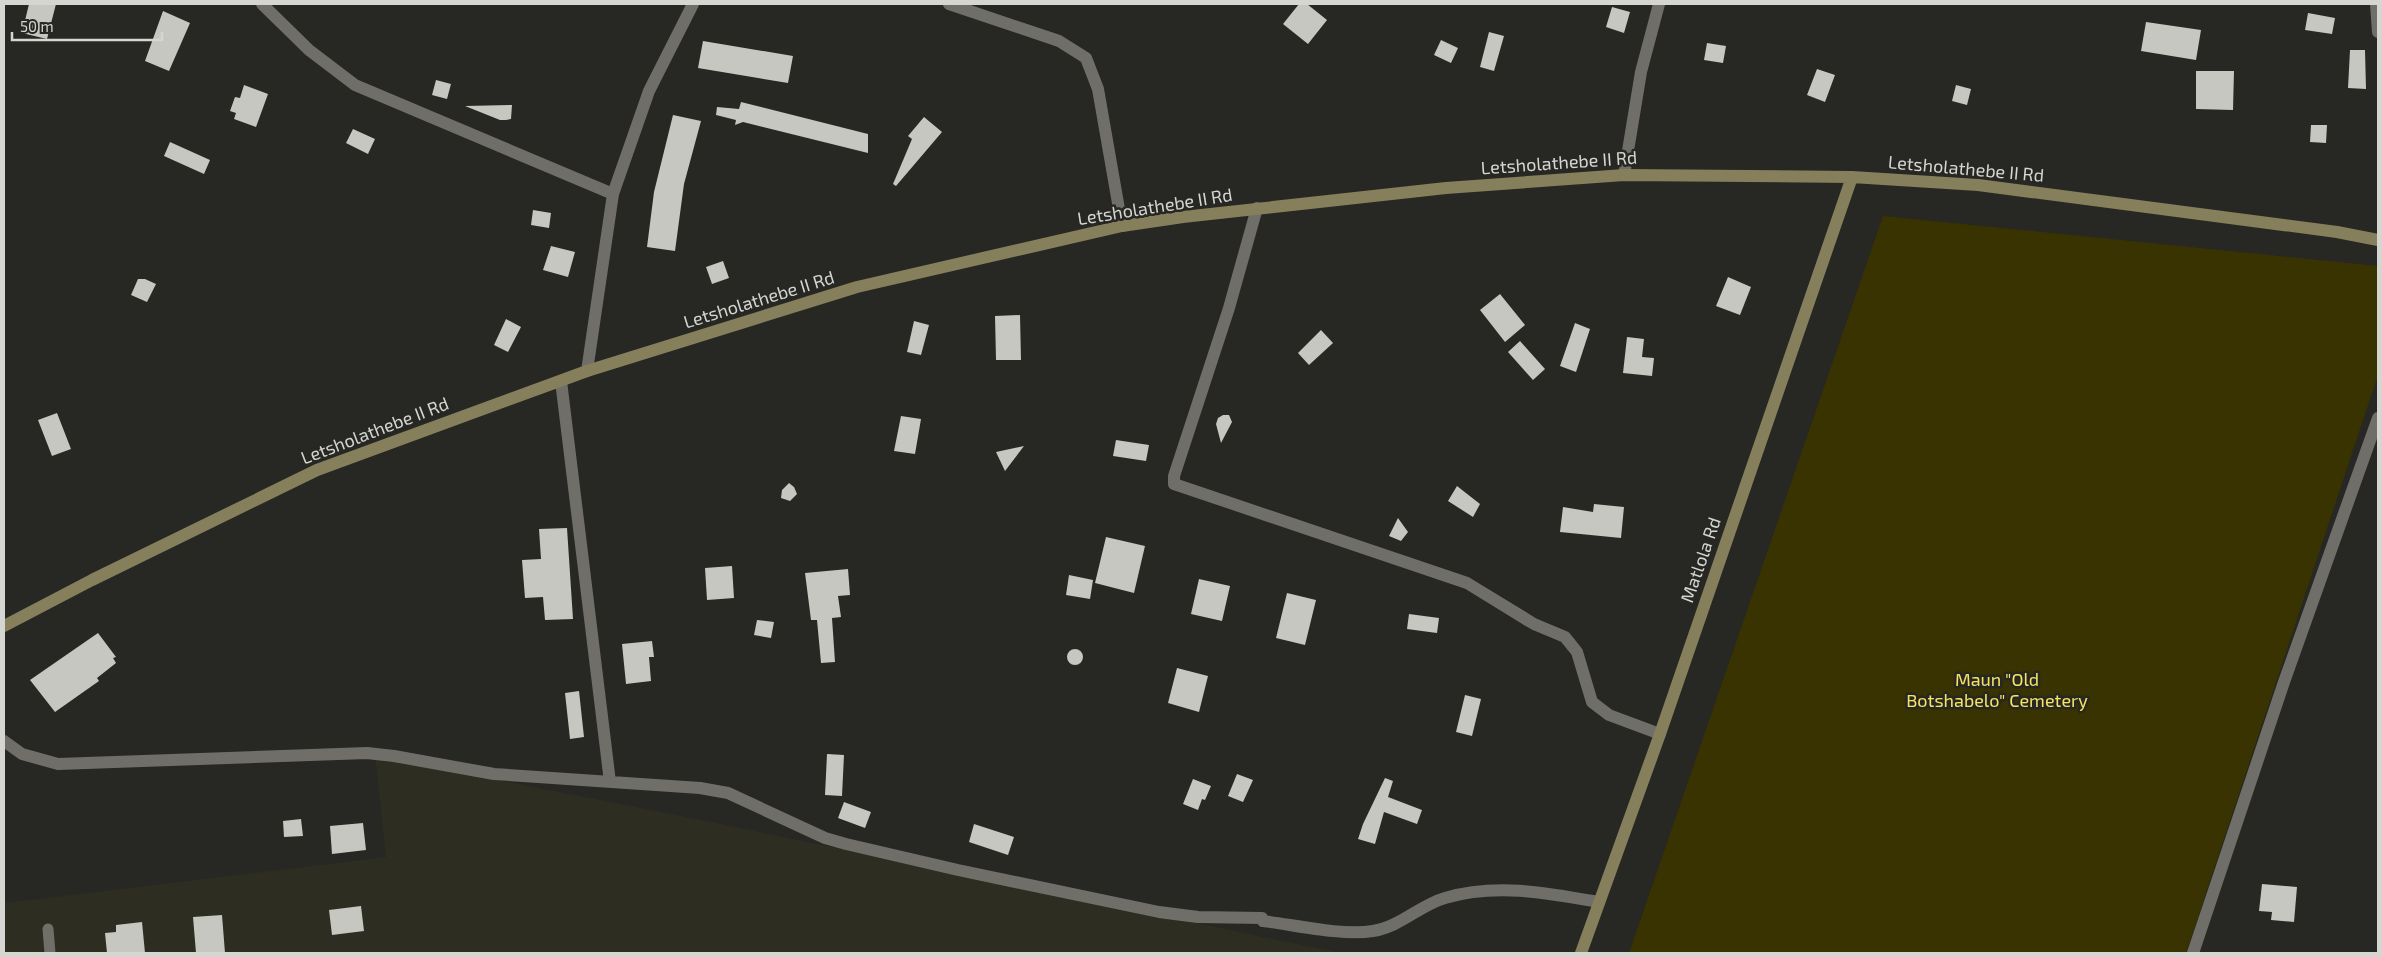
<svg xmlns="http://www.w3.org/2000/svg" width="2382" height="957" viewBox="0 0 2382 957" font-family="'Exo 2',sans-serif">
<rect width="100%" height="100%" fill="#272723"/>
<path fill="#2e2d22" d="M 375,756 L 702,820 L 1341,953 L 4,953 L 4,903 L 386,857 Z"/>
<path fill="#393302" d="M 1883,216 L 2378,266 L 2378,375 L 2186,953 L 1629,953 Z"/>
<path fill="#c7c7c1" d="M 29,4 L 56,4 L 47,39 L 22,33 Z
M 1299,4 L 1307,4 L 1327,20 L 1308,44 L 1283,24 Z
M 1612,7 L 1630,12 L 1624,33 L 1606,27 Z
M 163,11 L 190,23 L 169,71 L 145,61 Z
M 2308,13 L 2335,18 L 2332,34 L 2305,30 Z
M 2146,22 L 2201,30 L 2196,60 L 2141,51 Z
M 1489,32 L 1504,36 L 1494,71 L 1480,67 Z
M 1441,40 L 1458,48 L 1451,63 L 1434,55 Z
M 703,41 L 793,56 L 788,83 L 698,68 Z
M 1707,43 L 1726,46 L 1723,63 L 1704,60 Z
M 2350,50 L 2365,50 L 2366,89 L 2348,88 Z
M 1817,69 L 1835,75 L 1825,102 L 1807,95 Z
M 2196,71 L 2234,71 L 2233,110 L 2196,109 Z
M 436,80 L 451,84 L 447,99 L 432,95 Z
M 244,85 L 268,94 L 256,127 L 234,119 L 236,113 L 230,111 L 235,97 L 240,98 Z
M 1956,85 L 1971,89 L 1967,105 L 1952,101 Z
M 741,102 L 868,134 L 868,153 L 743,122 L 735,125 L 736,120 L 716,115 L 717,107 L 739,109 Z
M 512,105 L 511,119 L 506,120 L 500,120 L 465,106 Z
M 673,115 L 701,121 L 684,184 L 675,251 L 647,247 L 654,192 Z
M 924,117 L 942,132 L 896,186 L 893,184 L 912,139 L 908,136 Z
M 2311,125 L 2327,125 L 2326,143 L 2310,142 Z
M 353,129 L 375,139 L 368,154 L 346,143 Z
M 170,142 L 210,160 L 204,174 L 164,156 Z
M 533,210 L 551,213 L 549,228 L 531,225 Z
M 551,246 L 575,252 L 568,277 L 543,270 Z
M 723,261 L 729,278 L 712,284 L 706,267 Z
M 1728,277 L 1751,287 L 1740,315 L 1716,306 Z
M 138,279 L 145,279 L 156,284 L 147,302 L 131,295 Z
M 1500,294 L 1525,325 L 1505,342 L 1480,310 Z
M 1020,315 L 1021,360 L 996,360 L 995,316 Z
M 506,319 L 521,327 L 508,352 L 494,345 Z
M 914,321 L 929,325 L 921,355 L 907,352 Z
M 1575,323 L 1590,329 L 1576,372 L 1560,366 Z
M 1321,330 L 1333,343 L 1309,365 L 1298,353 Z
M 1627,337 L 1644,339 L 1642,357 L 1654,358 L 1652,376 L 1623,373 Z
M 1520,341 L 1545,369 L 1533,380 L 1508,352 Z
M 57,413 L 71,449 L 52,456 L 38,420 Z
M 1223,415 L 1229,415 L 1232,422 L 1221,443 L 1216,424 L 1218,418 Z
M 901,416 L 921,419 L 915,454 L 894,451 Z
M 1116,440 L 1149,445 L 1146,461 L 1113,456 Z
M 1024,446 L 1005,471 L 996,452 Z
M 789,483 L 794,487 L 797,494 L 790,501 L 781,498 L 782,490 Z
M 1457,486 L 1480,504 L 1473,517 L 1448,501 Z
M 1594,504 L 1624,507 L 1621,538 L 1560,532 L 1563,507 L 1593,512 Z
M 1398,518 L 1408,532 L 1401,541 L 1389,536 Z
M 567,528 L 573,619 L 545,620 L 543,597 L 525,598 L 522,560 L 541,559 L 539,529 Z
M 1106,537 L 1145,546 L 1134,593 L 1095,583 Z
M 732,566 L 734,598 L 707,600 L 705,568 Z
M 848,569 L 850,595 L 838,596 L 841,617 L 832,618 L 835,662 L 821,663 L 817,620 L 811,620 L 805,573 Z
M 1069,575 L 1093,580 L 1090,599 L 1066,595 Z
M 1199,579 L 1230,586 L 1222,621 L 1191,614 Z
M 1287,593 L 1316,600 L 1305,645 L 1276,638 Z
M 1409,614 L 1439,618 L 1437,633 L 1407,629 Z
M 757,620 L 774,622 L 771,638 L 754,635 Z
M 98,633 L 116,657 L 113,658 L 116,663 L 97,678 L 99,681 L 55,712 L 30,680 Z
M 652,641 L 654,657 L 649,657 L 651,681 L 626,684 L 622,644 Z
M1067 657a8 8 0 1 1 16 0a8 8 0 1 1-16 0Z
M 1177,668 L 1208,676 L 1199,712 L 1168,703 Z
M 579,691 L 584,737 L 570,739 L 565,693 Z
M 1465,695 L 1481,699 L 1472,736 L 1456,732 Z
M 827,754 L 844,755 L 842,796 L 825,795 Z
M 1237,774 L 1253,780 L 1243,802 L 1228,796 Z
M 1385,778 L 1393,781 L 1388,797 L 1422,810 L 1417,824 L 1384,812 L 1375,844 L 1358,839 L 1363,824 Z
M 1193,779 L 1211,786 L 1205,800 L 1202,799 L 1198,810 L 1183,804 Z
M 844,802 L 871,812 L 865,828 L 838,818 Z
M 301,819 L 303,836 L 284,837 L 283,821 Z
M 363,823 L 366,850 L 332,854 L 330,826 Z
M 974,824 L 1014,837 L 1008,855 L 969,842 Z
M 2262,884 L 2297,887 L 2294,922 L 2271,920 L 2272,912 L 2259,911 Z
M 361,906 L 364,931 L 332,935 L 329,910 Z
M 222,915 L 225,953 L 196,953 L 193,917 Z
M 142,922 L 145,953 L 107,953 L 105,933 L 116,932 L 116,925 Z"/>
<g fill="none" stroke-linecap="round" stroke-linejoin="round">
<path stroke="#6f6e69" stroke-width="11" d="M 48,929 L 50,953"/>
<path stroke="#6f6e69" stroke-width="12" d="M 262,4 L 309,50 L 355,85 L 613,194
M 949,4 L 1059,41 L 1086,58 L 1098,89 L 1122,226
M 2376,4 L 2378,32
M 1624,175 L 1641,72 L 1659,4
M 1257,208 L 1229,308 L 1174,476 L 1174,484 L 1467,583 L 1534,624 L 1565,637 L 1577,652 L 1592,702 L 1609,715 L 1660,734
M 587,371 L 613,194 L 649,91 L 693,4
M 561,381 L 610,782
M 4,741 L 22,754 L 58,764 L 367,753 L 394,756 L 494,774 L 700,788 L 728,793 L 825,838 L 846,844 L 958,870 L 1159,912 L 1198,917 L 1262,918 L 1263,921 C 1295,925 1342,936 1373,931 C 1400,927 1420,905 1445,898 C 1496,883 1548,893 1599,902
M 2193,953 L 2284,682 L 2378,418"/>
<path stroke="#857f5b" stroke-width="12" d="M 4,626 L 92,580 L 317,470 L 587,371 L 857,287 L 1122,226 L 1183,217 L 1446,188 L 1624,175 L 1852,177 L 1978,185 L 2337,232 L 2378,240
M 1581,953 L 1660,734 L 1852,177"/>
</g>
<g text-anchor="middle" stroke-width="5" stroke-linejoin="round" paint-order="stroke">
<g font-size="18" fill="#d5d5d2" stroke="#272723">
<text transform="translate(1559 163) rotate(-4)" y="6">Letsholathebe II Rd</text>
<text transform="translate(1966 169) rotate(5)" y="6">Letsholathebe II Rd</text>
<text transform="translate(1155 207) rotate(-9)" y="6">Letsholathebe II Rd</text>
<text transform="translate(759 300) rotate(-17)" y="6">Letsholathebe II Rd</text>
<text transform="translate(375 431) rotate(-21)" y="6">Letsholathebe II Rd</text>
<text transform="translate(1701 560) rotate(-71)" y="6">Matlola Rd</text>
</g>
<g font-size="18" fill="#f7e460" stroke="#272723">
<text x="1997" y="686">Maun "Old<tspan x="1997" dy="21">Botshabelo" Cemetery</tspan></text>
</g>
</g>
<rect width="2382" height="957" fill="none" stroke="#d5d5d2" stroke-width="10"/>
<path d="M12 32v8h150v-8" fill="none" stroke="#d5d5d2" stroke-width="2.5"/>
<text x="20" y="32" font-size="15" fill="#d5d5d2" stroke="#272723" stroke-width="4" paint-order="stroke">50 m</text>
</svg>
